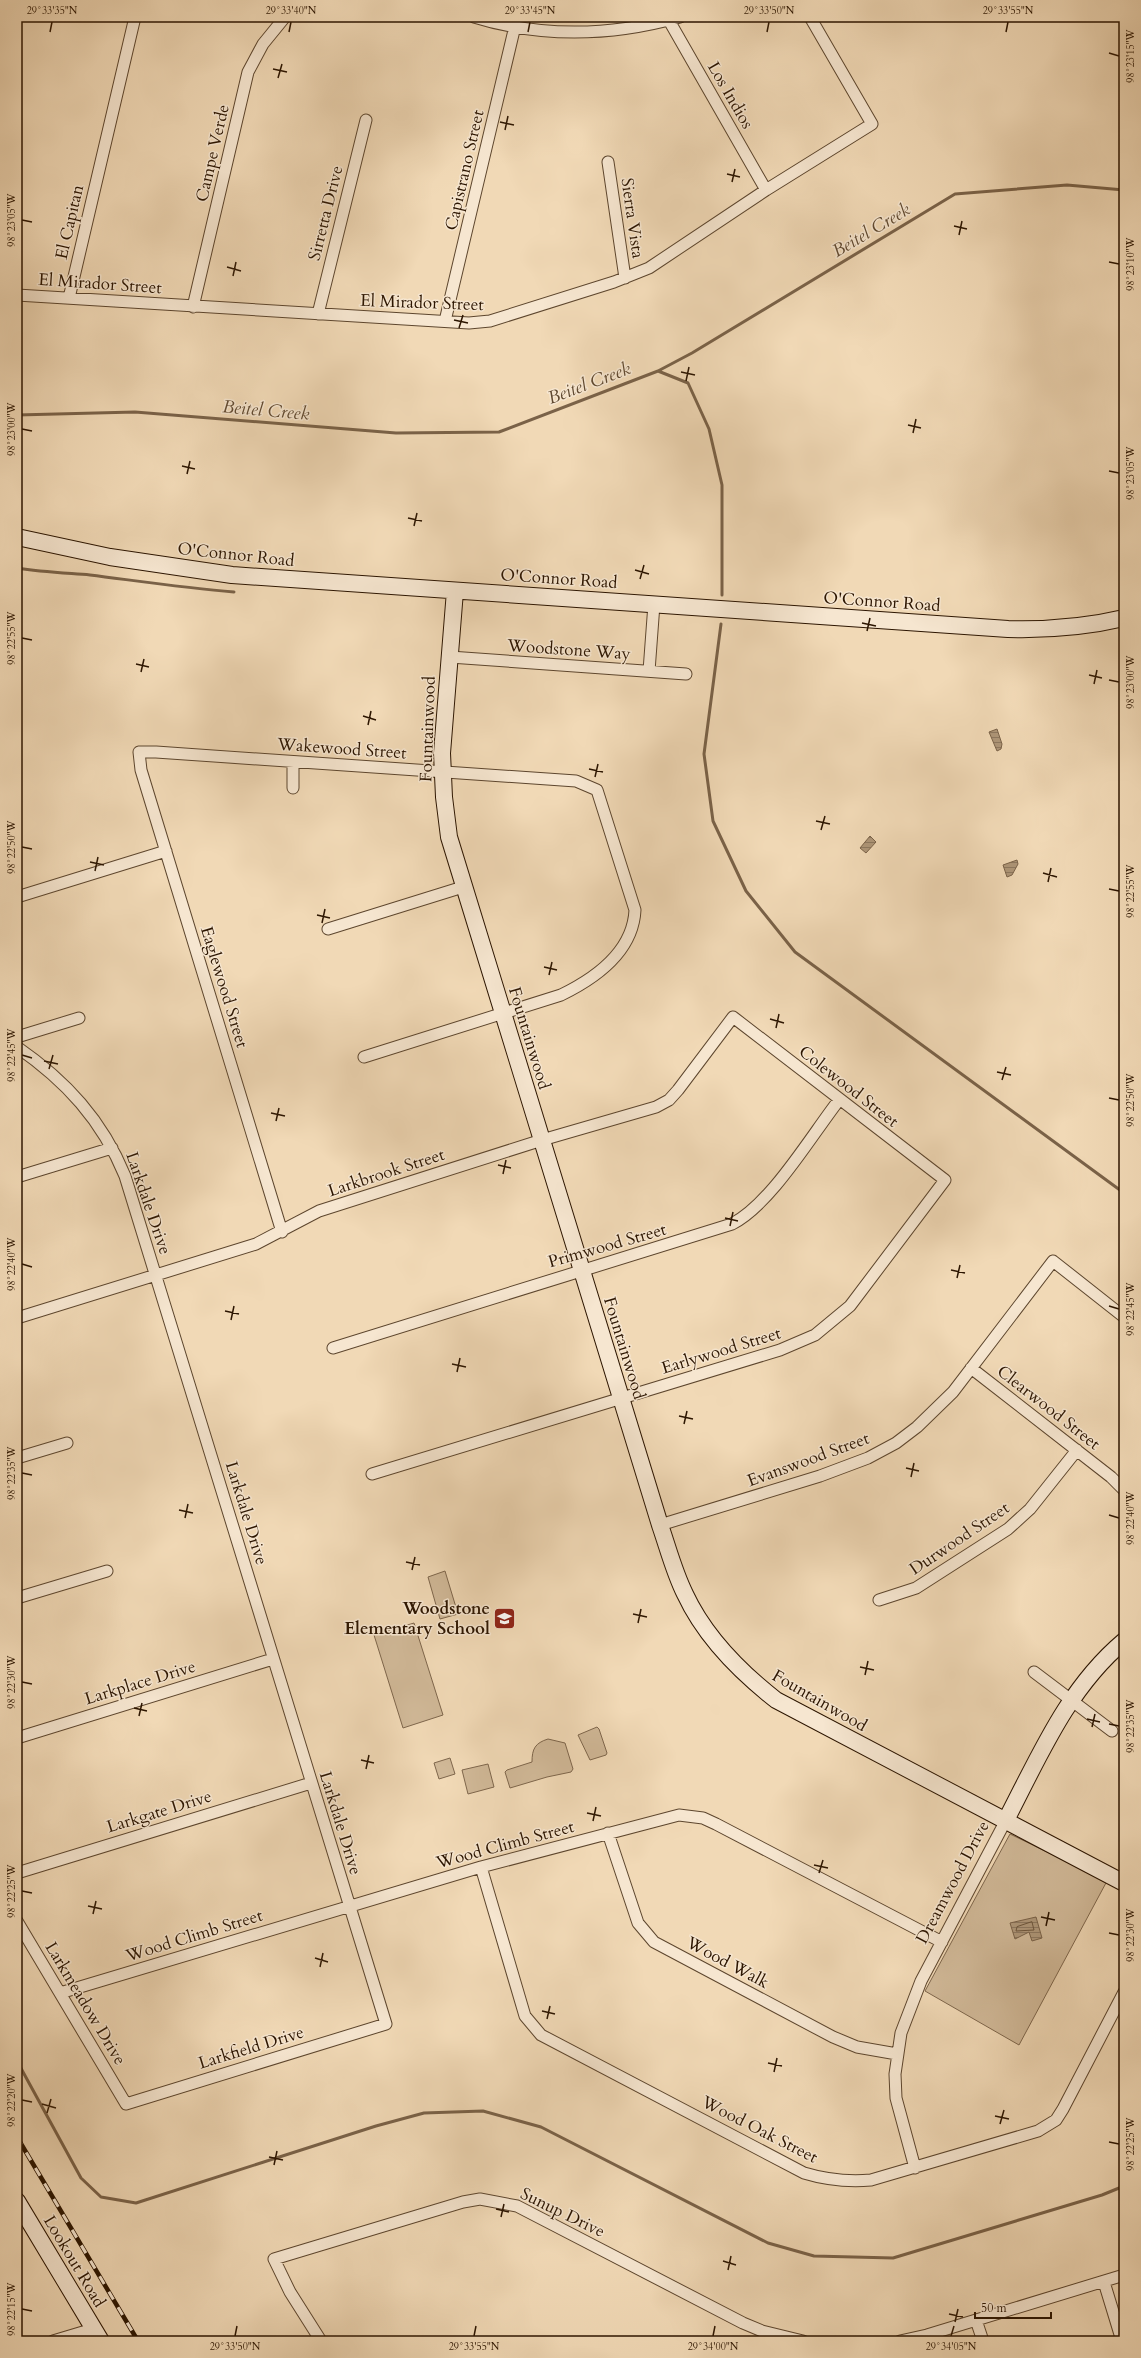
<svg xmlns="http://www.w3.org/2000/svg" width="1141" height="2358" viewBox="0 0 1141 2358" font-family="Cardo,serif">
<defs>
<pattern id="water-rules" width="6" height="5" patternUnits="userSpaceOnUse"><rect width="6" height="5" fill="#ae9678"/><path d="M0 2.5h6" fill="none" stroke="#8e7960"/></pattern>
</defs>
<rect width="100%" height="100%" fill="#f1d9b6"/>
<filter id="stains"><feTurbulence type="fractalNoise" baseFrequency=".005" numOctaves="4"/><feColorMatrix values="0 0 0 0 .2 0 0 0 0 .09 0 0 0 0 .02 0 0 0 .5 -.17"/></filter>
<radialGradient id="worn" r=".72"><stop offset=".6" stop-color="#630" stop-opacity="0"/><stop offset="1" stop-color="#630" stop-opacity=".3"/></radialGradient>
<path fill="#d0b897" stroke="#7e664c" d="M 445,1571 L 458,1614 L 440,1619 L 428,1577 Z
M 414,1623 L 443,1715 L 403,1728 L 374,1635 Z
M 597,1727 L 599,1729 L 607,1753 L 606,1755 L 590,1760 L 578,1735 Z
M 548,1739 L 565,1743 L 573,1769 L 571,1772 L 547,1777 L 510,1788 L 505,1772 L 507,1770 L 532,1762 C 532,1749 535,1743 548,1739 Z
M 450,1758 L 455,1774 L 439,1779 L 434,1763 Z
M 488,1764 L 494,1787 L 468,1794 L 462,1770 Z
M 1010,1834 L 1107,1881 L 1019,2045 L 925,1991 Z"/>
<path fill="url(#water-rules)" stroke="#7a6248" d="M 997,729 L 1002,744 L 1001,749 L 997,751 L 989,732 Z
M 870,836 L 876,842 L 866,853 L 860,848 Z
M 1017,860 L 1018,864 L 1012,875 L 1007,877 L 1003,865 Z
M 1036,1917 L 1042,1938 L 1032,1941 L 1029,1932 L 1015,1939 L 1010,1923 Z"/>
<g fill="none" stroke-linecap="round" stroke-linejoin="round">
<path stroke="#6d563c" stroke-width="1" d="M 1032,1922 L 1034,1930 L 1016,1931 L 1017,1927 Z"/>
<path stroke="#7a6248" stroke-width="3" d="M 658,371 L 688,383 L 709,429 L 722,485 L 722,595
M 17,415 L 135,412 L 396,433 L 499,432 L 658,371 L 692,353 L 955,194 L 1067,185 L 1124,190
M 17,568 C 42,572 66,573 90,575 C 138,581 186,588 234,592
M 721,624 L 704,754 L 713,821 L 746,891 L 795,952 L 1124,1193
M 17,2061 L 81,2178 L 101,2197 L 136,2203 L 376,2126 L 424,2113 L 483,2111 L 541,2127 L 768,2243 L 814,2256 L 893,2258 L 1102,2195 L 1124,2186"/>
<defs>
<path id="street" d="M 474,17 C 542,38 612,36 680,17
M 667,17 L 766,190
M 608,162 L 625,278
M 17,295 L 469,323 L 490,321 L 614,282 L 649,268 L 766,190 L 872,124 L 810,17
M 69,298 L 135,17
M 193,307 L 248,72 L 263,44 L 285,17
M 318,314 L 366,120
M 445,321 L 515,26
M 450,657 L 686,674
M 649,671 L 654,604
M 293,788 L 293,762
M 17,897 L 166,851
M 328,929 L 463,887
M 17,1037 L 79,1018
M 17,1047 C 66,1081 102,1120 125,1176 L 386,2024 L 126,2104 L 17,1921
M 17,1177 L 112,1148
M 282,1232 L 141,770 L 139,752 L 156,752 L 576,781 L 597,790 L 635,910 C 633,952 596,978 561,995 L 364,1057
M 17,1318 L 256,1244 L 319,1211 L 542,1140 L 656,1107 L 669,1100 L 678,1090 L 733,1017 L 945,1180 L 850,1306 L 815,1335 L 780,1350 L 372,1474
M 333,1348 L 732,1224 C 771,1204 811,1136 839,1100
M 971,1368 L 1111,1477 L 1124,1490
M 17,1458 L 67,1443
M 660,1525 L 820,1476 L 868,1458 L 896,1443 L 917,1427 L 953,1392 L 1053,1261 L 1124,1317
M 17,1598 L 107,1571
M 879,1600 L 916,1588 L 1008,1529 L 1030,1509 L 1077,1450
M 1034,1672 L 1112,1731
M 17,1738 L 273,1659
M 608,1833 L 638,1923 L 654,1942 L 833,2037 L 857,2047 L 897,2054
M 481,1867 L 525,2016 L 541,2035 L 804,2173 C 827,2180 847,2182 871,2180 L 1038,2131 L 1056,2120 L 1063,2109 L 1124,1992
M 17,1873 L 311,1783
M 60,1993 L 481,1867 L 679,1815 L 703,1818 L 716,1824 L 942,1942
M 915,2168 L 896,2098 L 895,2074 L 901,2033 L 921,1981 L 1005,1822
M 1104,2282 L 1122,2341
M 976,2320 L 983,2341
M 53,2341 L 93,2329
M 321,2341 L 290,2292 L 274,2259 L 463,2202 L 480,2199 L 517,2206 L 743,2323 L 762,2331 L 803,2341
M 900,2341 L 927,2335 L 1124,2275"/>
<path id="secondary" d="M 17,537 L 110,557 L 232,575 L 1008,629 C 1047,630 1086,627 1124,618
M 455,591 L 442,753 L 444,797 L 449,837 L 660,1525 C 668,1548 674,1572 685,1594 C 705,1637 739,1671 776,1700 L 1124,1883
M 1005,1822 C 1039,1757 1067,1689 1124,1641
M 17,2201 L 101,2341"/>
</defs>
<use href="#street" stroke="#5d462e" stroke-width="13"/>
<use href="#secondary" stroke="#2c1500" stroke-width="18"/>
<use href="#street" stroke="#f6e6d0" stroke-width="11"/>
<use href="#secondary" stroke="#f6e6d0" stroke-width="16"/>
<defs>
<path id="rail" d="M 17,2137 L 138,2341"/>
</defs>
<use href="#rail" stroke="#2c1500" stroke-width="4.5"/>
<use href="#rail" stroke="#f6e6d0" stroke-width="3" stroke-dasharray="9" stroke-linecap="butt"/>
</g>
<path fill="none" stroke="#2c1500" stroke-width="1.5" d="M 50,32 L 52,22M 289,32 L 291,22M 528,32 L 530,22M 767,32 L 769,22M 1006,32 L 1008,22M 1109,53 L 1119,56M 273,69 L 287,72M 278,78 L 282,64M 500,122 L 514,125M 505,130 L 508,116M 727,174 L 740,177M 732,182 L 735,169M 22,220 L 32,222M 954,226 L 967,229M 959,235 L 962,221M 1109,262 L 1119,264M 227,267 L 241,271M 233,276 L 236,262M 454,320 L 468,323M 459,328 L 463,315M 681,372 L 695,375M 686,381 L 689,367M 908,425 L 921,428M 22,429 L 32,431M 913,433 L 916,419M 182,466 L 195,469M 1109,471 L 1119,473M 187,474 L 190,461M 408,518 L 422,521M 414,526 L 417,513M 635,570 L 649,574M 640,579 L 644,565M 862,623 L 876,626M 867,631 L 870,618M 22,638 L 32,640M 136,664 L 149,667M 141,672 L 144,659M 1089,675 L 1102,678M 1109,680 L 1119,682M 1094,684 L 1097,670M 363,716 L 376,720M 368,725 L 371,711M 589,769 L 603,772M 595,777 L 598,764M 816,821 L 830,824M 821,830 L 825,816M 22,847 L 32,849M 90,862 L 104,865M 95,871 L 98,857M 1043,873 L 1057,877M 1048,882 L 1051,868M 1109,889 L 1119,891M 317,915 L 330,918M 322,923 L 325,909M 544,967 L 557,970M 549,975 L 552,962M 770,1019 L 784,1023M 776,1028 L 779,1014M 22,1055 L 32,1058M 44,1061 L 58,1064M 49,1069 L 53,1055M 997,1072 L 1011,1075M 1002,1080 L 1006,1067M 1109,1098 L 1119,1100M 271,1113 L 285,1116M 276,1121 L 279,1108M 498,1165 L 511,1168M 503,1174 L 506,1160M 725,1218 L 738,1221M 730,1226 L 733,1212M 22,1264 L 32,1267M 951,1270 L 965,1273M 957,1278 L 960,1265M 1109,1306 L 1119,1309M 225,1311 L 239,1314M 231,1320 L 234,1306M 452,1364 L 466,1367M 457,1372 L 460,1358M 679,1416 L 693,1419M 684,1424 L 687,1411M 906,1468 L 919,1471M 22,1473 L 32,1475M 911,1477 L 914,1463M 179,1510 L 193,1513M 1109,1515 L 1119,1518M 185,1518 L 188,1504M 406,1562 L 420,1565M 412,1570 L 415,1557M 633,1614 L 647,1617M 638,1623 L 641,1609M 860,1667 L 874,1670M 865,1675 L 868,1661M 22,1682 L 32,1684M 134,1708 L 147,1711M 139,1716 L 142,1703M 1087,1719 L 1100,1722M 1109,1724 L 1119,1726M 1092,1727 L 1095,1714M 361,1760 L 374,1763M 366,1769 L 369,1755M 587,1813 L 601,1816M 593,1821 L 596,1807M 814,1865 L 828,1868M 819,1873 L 823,1860M 22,1891 L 32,1893M 88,1906 L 102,1909M 93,1914 L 96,1901M 1041,1917 L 1055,1920M 1046,1926 L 1049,1912M 1109,1933 L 1119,1935M 315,1958 L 328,1962M 320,1967 L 323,1953M 542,2011 L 555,2014M 547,2019 L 550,2006M 768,2063 L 782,2066M 774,2072 L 777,2058M 22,2100 L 32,2102M 42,2104 L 56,2108M 47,2113 L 51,2099M 995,2116 L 1009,2119M 1000,2124 L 1004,2110M 1109,2142 L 1119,2144M 269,2157 L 283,2160M 274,2165 L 277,2151M 496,2209 L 509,2212M 501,2217 L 504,2204M 723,2261 L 736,2265M 728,2270 L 731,2256M 22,2309 L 32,2311M 949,2314 L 963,2317M 955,2322 L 958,2309M 235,2336 L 237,2326M 474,2336 L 476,2326M 713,2336 L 715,2326M 951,2336 L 954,2326"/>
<defs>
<symbol id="school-square" viewBox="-11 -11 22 22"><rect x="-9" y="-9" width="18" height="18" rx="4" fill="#8f2418" stroke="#f6e6d0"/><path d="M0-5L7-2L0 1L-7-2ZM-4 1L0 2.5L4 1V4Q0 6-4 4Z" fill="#fff"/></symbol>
</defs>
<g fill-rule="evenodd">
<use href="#school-square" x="492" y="1606" width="25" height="25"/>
</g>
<g text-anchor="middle" stroke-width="3" stroke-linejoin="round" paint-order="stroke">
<g font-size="17" fill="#2c1500" stroke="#f6e6d0">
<text transform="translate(731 95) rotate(60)" y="6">Los Indios</text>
<text transform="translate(212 153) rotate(-77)" y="6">Campe Verde</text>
<text transform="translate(464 170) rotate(-77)" y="6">Capistrano Street</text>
<text transform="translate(325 213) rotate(-76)" y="6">Sirretta Drive</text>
<text transform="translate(633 218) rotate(82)" y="6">Sierra Vista</text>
<text transform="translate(69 222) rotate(-77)" y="6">El Capitan</text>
<text transform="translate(100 283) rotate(4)" y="6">El Mirador Street</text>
<text transform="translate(422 302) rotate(2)" y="6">El Mirador Street</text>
<text transform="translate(236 554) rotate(6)" y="6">O'Connor Road</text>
<text transform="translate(559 578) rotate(4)" y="6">O'Connor Road</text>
<text transform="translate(882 601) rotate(4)" y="6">O'Connor Road</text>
<text transform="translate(569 649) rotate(4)" y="6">Woodstone Way</text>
<text transform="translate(427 729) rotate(-88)" y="6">Fountainwood</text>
<text transform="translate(342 748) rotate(4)" y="6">Wakewood Street</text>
<text transform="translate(225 987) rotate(73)" y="6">Eaglewood Street</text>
<text transform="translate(530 1038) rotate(73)" y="6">Fountainwood</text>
<text transform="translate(849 1086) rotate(38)" y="6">Colewood Street</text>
<text transform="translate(386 1172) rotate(-18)" y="6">Larkbrook Street</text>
<text transform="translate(149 1203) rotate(71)" y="6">Larkdale Drive</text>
<text transform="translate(607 1245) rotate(-16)" y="6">Primwood Street</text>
<text transform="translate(625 1348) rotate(73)" y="6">Fountainwood</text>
<text transform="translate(721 1350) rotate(-17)" y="6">Earlywood Street</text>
<text transform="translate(1049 1407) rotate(38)" y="6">Clearwood Street</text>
<text transform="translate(808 1459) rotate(-20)" y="6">Evanswood Street</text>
<text transform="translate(247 1513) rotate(73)" y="6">Larkdale Drive</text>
<text transform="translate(959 1538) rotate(-34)" y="6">Durwood Street</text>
<text transform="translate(140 1682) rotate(-17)" y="6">Larkplace Drive</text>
<text transform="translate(820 1700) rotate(30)" y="6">Fountainwood</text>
<text transform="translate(159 1811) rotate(-17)" y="6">Larkgate Drive</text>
<text transform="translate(341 1823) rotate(73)" y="6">Larkdale Drive</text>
<text transform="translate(505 1844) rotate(-15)" y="6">Wood Climb Street</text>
<text transform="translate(952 1882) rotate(-62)" y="6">Dreamwood Drive</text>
<text transform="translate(194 1935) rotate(-17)" y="6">Wood Climb Street</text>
<text transform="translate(728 1962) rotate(28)" y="6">Wood Walk</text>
<text transform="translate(86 2003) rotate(59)" y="6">Larkmeadow Drive</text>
<text transform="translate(251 2047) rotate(-17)" y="6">Larkfield Drive</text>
<text transform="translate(760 2129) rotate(27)" y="6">Wood Oak Street</text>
<text transform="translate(563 2212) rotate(26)" y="6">Sunup Drive</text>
<text transform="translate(75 2261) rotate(59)" y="6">Lookout Road</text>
</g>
<g font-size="17" font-weight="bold" fill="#2c1500" stroke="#f6e6d0" text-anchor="end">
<text x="490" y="1614">Woodstone<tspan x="490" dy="20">Elementary School</tspan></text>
</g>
<g font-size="18" font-style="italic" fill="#604930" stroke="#f6e6d0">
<text transform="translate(871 230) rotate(-31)" y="6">Beitel Creek</text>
<text transform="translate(589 383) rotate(-21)" y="6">Beitel Creek</text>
<text transform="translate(266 410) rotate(5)" y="6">Beitel Creek</text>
</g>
</g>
<rect width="1141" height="2358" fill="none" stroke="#f1d9b6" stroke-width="44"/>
<path d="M975 2312v6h76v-6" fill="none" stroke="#2c1500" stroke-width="2"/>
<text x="981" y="2312" font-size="12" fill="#2c1500" stroke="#f6e6d0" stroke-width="3" paint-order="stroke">50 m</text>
<rect x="22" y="22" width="1097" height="2314" fill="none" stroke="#2c1500" stroke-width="1.5"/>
<g font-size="10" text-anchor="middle" fill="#2c1500">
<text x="52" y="14">29°33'35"N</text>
<text x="291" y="14">29°33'40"N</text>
<text x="530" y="14">29°33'45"N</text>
<text x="769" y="14">29°33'50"N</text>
<text x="1008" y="14">29°33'55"N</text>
<text transform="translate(1130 56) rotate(-90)" y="4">98°23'15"W</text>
<text transform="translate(11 220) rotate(-90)" y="4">98°23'05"W</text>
<text transform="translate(1130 264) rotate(-90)" y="4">98°23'10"W</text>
<text transform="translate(11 429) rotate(-90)" y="4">98°23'00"W</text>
<text transform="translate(1130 473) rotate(-90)" y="4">98°23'05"W</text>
<text transform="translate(11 638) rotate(-90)" y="4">98°22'55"W</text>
<text transform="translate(1130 682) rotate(-90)" y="4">98°23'00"W</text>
<text transform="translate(11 847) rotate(-90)" y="4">98°22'50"W</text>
<text transform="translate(1130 891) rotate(-90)" y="4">98°22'55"W</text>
<text transform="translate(11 1055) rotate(-90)" y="4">98°22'45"W</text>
<text transform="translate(1130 1100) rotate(-90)" y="4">98°22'50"W</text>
<text transform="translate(11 1264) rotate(-90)" y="4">98°22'40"W</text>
<text transform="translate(1130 1309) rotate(-90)" y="4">98°22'45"W</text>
<text transform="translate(11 1473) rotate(-90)" y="4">98°22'35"W</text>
<text transform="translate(1130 1518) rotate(-90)" y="4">98°22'40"W</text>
<text transform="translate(11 1682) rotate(-90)" y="4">98°22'30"W</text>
<text transform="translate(1130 1726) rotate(-90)" y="4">98°22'35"W</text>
<text transform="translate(11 1891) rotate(-90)" y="4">98°22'25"W</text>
<text transform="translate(1130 1935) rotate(-90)" y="4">98°22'30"W</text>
<text transform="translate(11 2100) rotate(-90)" y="4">98°22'20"W</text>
<text transform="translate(1130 2144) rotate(-90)" y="4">98°22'25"W</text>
<text transform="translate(11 2309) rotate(-90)" y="4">98°22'15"W</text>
<text x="235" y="2350">29°33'50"N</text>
<text x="474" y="2350">29°33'55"N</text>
<text x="713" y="2350">29°34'00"N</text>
<text x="951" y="2350">29°34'05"N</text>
</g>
<rect width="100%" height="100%" filter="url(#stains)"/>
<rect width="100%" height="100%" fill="url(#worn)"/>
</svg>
